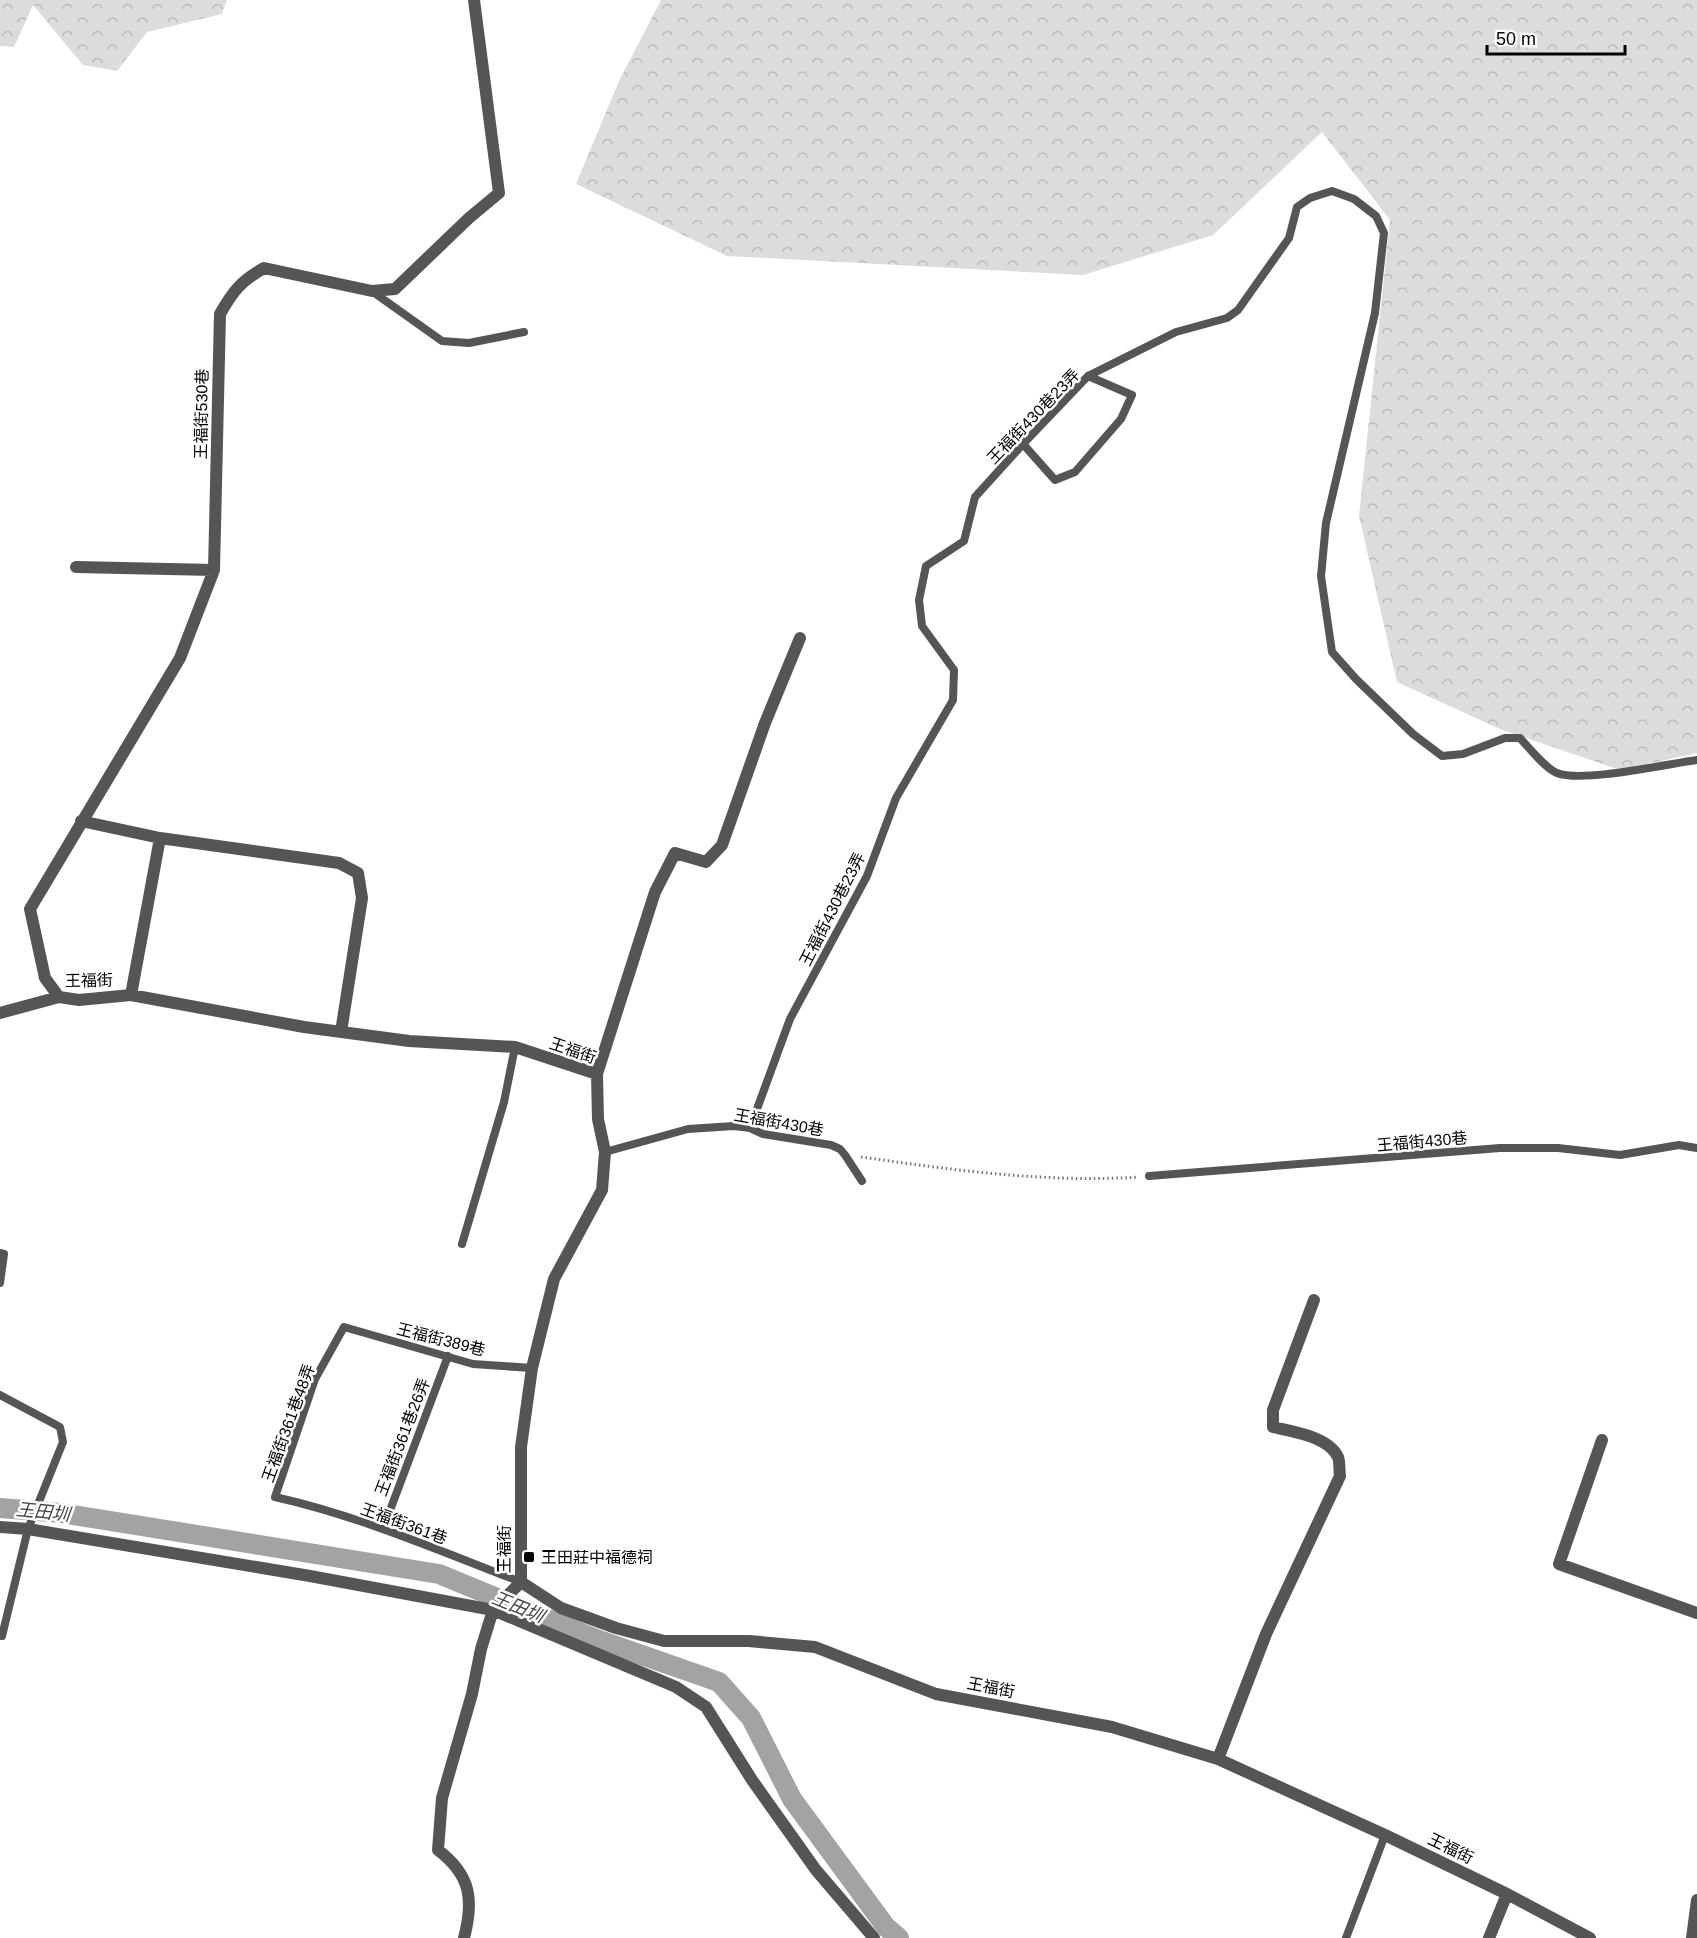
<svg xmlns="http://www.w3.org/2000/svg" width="1697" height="1938" viewBox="0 0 1697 1938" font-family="Arial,'Noto Sans TC',sans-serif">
<defs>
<pattern id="forest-crowns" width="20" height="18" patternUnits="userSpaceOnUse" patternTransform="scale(1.5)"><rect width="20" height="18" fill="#dcdcdc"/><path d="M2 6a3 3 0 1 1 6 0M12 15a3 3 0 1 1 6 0" fill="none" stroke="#bbb"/></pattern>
</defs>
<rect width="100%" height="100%" fill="#fff"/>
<path fill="url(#forest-crowns)" d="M 0,0 L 227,0 L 222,14 L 147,32 L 117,71 L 83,65 L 33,5 L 14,47 L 0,46 Z
M 661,0 L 1697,0 L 1697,753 L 1620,770 L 1500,729 L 1397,682 L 1359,516 L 1390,220 L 1322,132 L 1213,235 L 1083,275 L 727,256 L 576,184 L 619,81 Z"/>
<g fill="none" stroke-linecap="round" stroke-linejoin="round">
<path stroke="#a3a3a3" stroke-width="20" d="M 0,1508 L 61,1513 L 439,1574 L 596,1639 L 719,1682 L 751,1718 L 792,1799 L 886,1927 L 899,1938"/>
<path stroke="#777" stroke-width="3" stroke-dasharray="1.5 3" stroke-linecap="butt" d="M 861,1157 C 953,1170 1046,1183 1138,1177"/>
<path stroke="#555" stroke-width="8" d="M 373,292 L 442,341 L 469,343 L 524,332
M 1023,444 L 1055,480 L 1075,472 L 1121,419 L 1132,395 L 1088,376
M 750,1128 L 790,1019 L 867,876 L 896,798 L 953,700 L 954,670 L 922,626 L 919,600 L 926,566 L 964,541 L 975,497 L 1023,444 L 1088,376 L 1176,332 L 1227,318 L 1238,310 L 1289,238 L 1297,207 L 1310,198 L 1332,191 L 1354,199 L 1376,216 L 1384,233 L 1375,313 L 1326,523 L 1321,576 L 1332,652 L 1356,679 L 1413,734 L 1442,756 L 1463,754 L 1505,738 L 1520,738 C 1529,748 1545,768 1557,773 C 1582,783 1667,764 1697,760
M 605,1152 L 688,1129 L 734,1126 L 750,1128 L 763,1134 L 831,1145 L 840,1149 L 845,1155 L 862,1181
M 1149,1176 L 1500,1148 L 1558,1148 L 1620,1155 L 1679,1145 L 1697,1148
M 462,1244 L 504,1102 L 515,1047
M 0,1253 L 4,1254 L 0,1283
M 0,1395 L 60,1427 L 63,1442 L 28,1529 L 2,1636
M 383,1529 L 448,1356
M 521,1582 C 440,1551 360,1516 275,1497 L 315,1379 L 344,1327 L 473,1364 L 532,1368
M 1346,1938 L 1385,1835"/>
<path stroke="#555" stroke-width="12" d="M 76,567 L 214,570
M 81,821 L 160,838 L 339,863 L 358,873 L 362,898 L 341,1032
M 131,995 L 160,838
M 59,997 L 45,978 L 30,909 L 180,658 L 214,570 L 220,314 C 233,291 241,281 264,268 L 372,291 L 395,289 L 469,218 L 499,193 L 474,0
M 0,1013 L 59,997 L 79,1000 L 131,995 L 304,1027 L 409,1041 L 515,1047 L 597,1074
M 1602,1440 L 1559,1564 L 1697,1613
M 0,1527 L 28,1529 L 310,1576 L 493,1610 L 676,1687 L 706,1707 L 752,1780 L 816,1870 L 874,1938
M 521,1582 L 561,1608 L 616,1628 L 664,1641 L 749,1641 L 815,1647 L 936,1694 L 1112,1727 L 1218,1759 L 1385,1835 L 1507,1894 L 1590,1938
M 521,1582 L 521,1447 L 532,1368 L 554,1279 L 602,1190 L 605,1152 L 598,1119 L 597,1074 L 655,892 L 675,853 L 706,862 L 722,845 L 765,723 L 800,638
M 1218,1759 L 1266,1634 L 1340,1476 C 1339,1469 1340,1462 1338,1457 C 1328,1436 1293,1432 1273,1427 L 1273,1410 L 1314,1300
M 464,1938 C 474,1900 471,1875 438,1850 L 442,1798 L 472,1694 L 481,1649 L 493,1610 L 521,1582
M 1489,1938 L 1507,1894
M 1692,1938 L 1697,1900"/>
</g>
<rect fill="#000" stroke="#fff" stroke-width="2" x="523" y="1551" width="12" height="12" rx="3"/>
<g text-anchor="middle" stroke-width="5" stroke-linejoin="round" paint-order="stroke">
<g font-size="16" fill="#000" stroke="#fff">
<text transform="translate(201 414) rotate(-89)" y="6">王福街530巷</text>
<text transform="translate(1033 416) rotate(-46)" y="6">王福街430巷23弄</text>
<text transform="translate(832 909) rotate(-63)" y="6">王福街430巷23弄</text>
<text transform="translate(89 980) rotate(-1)" y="6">王福街</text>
<text transform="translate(573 1050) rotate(19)" y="6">王福街</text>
<text transform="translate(779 1122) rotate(10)" y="6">王福街430巷</text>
<text transform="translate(1422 1141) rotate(-5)" y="6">王福街430巷</text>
<text transform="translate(441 1339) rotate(14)" y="6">王福街389巷</text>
<text transform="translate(288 1423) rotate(-70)" y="6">王福街361巷48弄</text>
<text transform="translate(402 1437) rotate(-69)" y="6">王福街361巷26弄</text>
<text transform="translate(404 1523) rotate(20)" y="6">王福街361巷</text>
<text transform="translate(504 1549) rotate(-90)" y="6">王福街</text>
<text transform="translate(991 1687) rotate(11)" y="6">王福街</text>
<text transform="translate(1451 1848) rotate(26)" y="6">王福街</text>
</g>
<g font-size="16" fill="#000" stroke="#fff" text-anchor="start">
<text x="541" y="1563">王田莊中福德祠</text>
</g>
<g font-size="18" font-style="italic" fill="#444" stroke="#fff">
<text transform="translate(43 1512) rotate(6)" y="6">王田圳</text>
<text transform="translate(518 1607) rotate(22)" y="6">王田圳</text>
</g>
</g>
<path d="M1487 45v9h138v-9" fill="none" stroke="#000000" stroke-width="3"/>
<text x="1496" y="45" font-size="18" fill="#000000" stroke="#ffffff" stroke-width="4.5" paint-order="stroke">50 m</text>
</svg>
